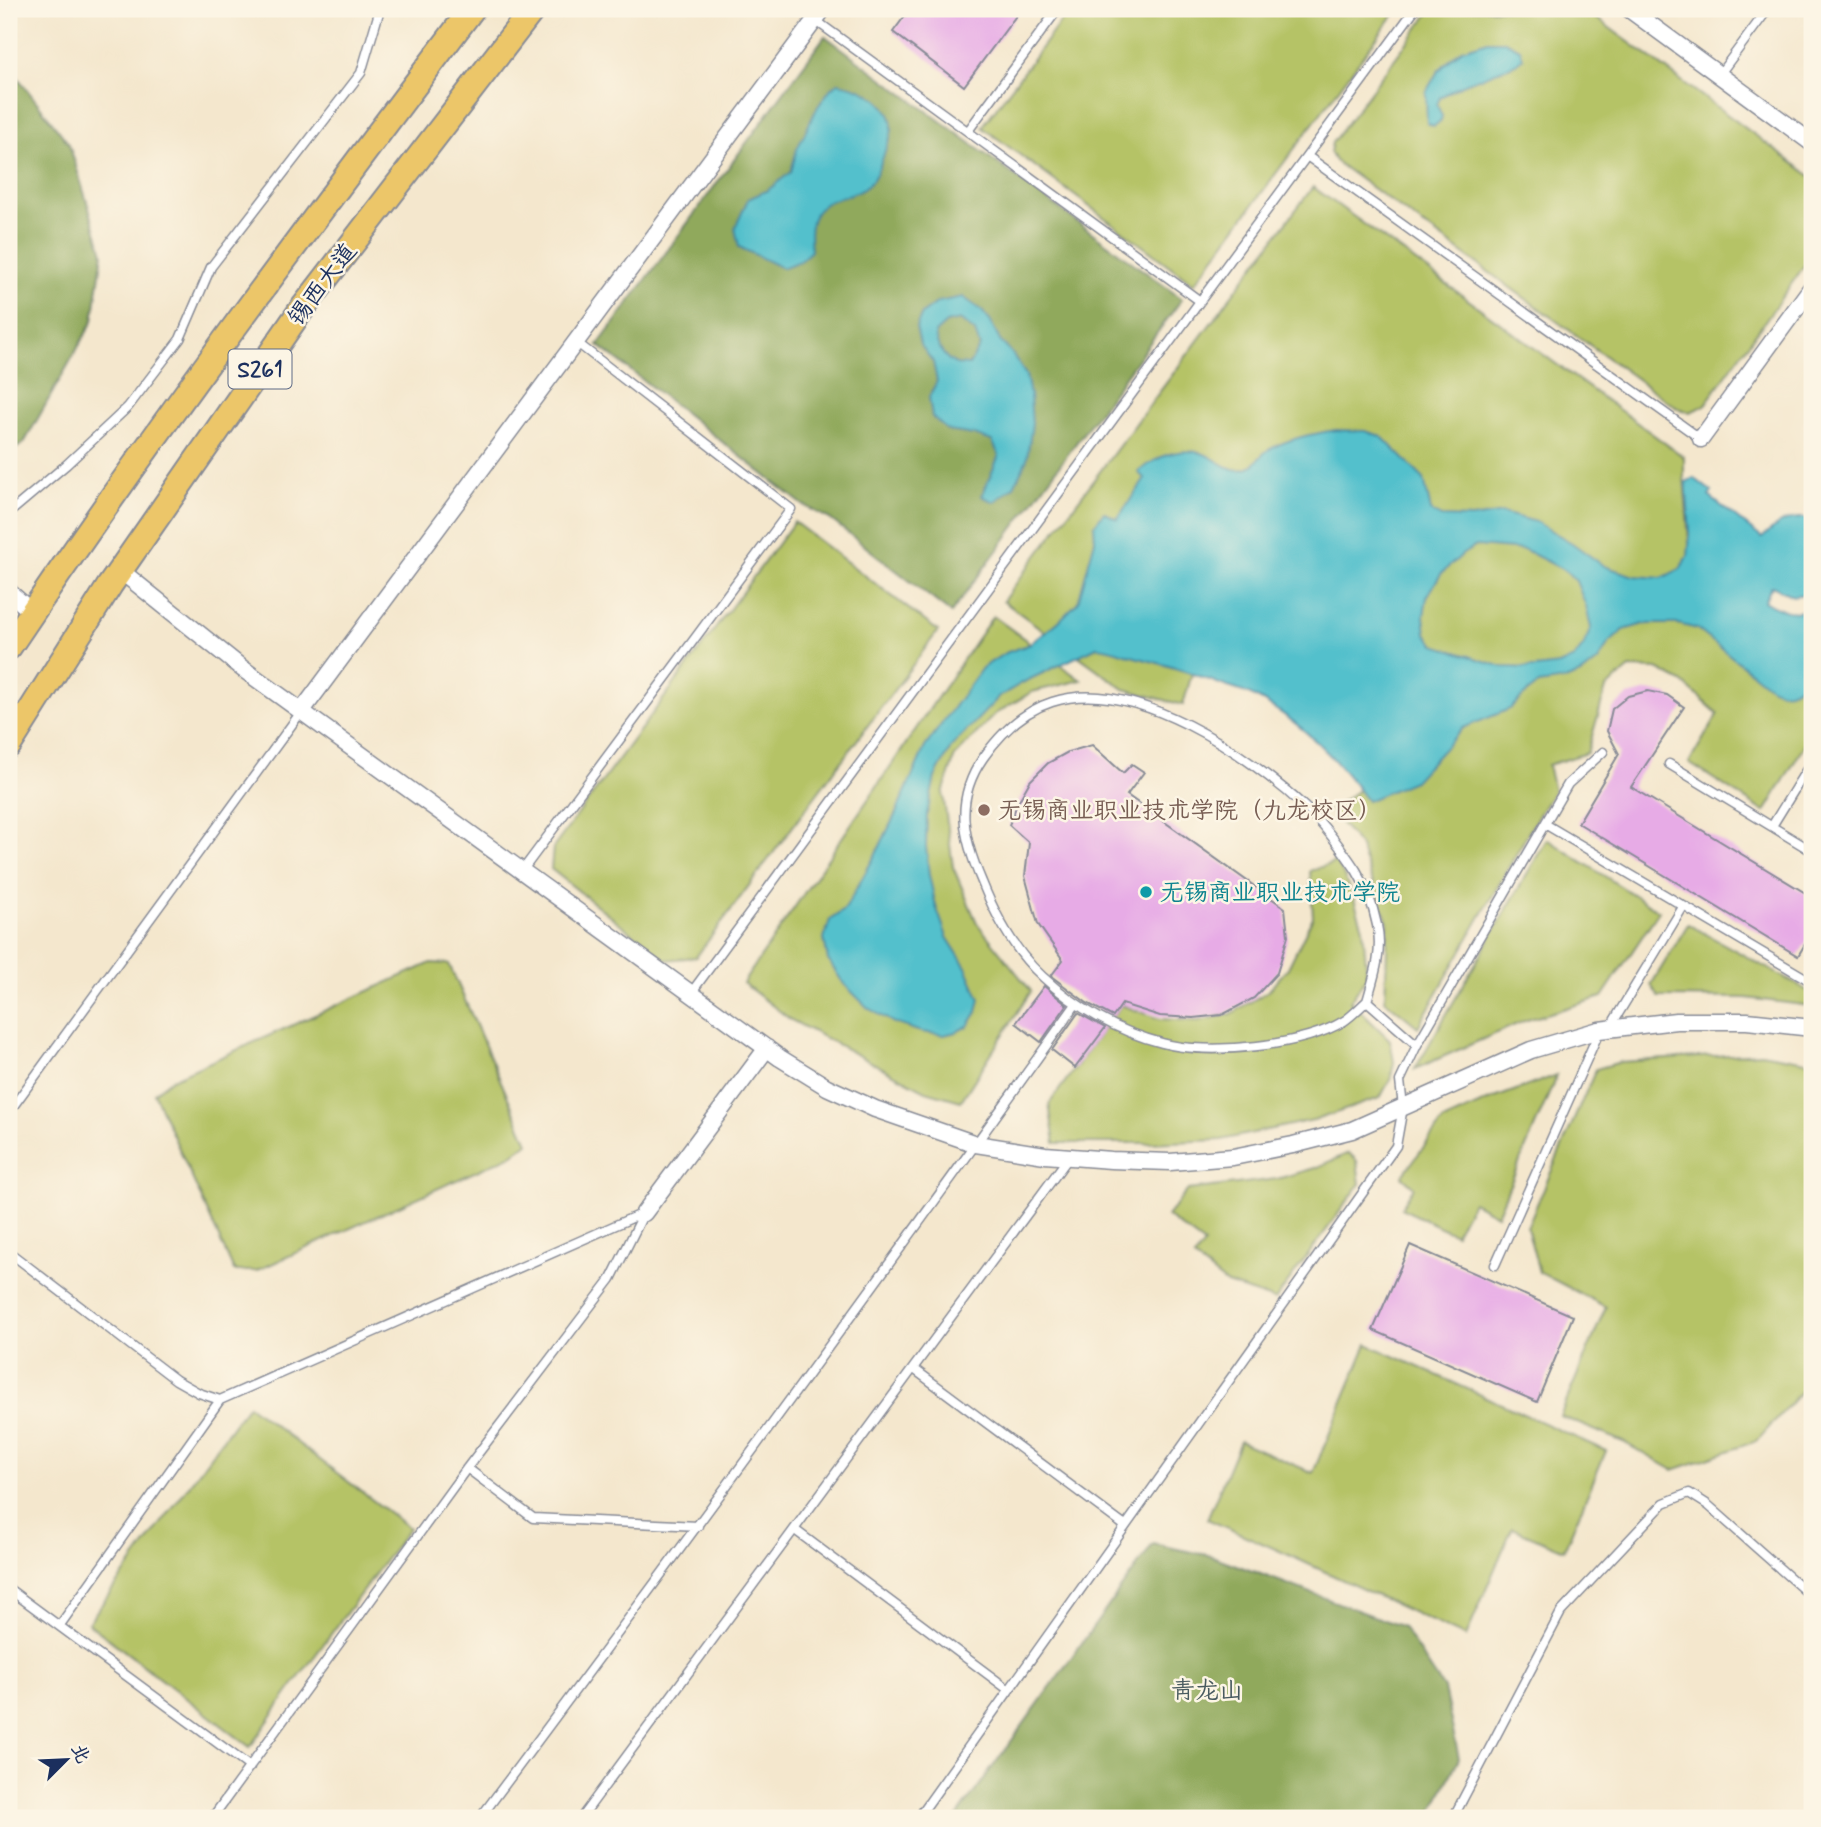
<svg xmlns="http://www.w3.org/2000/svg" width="1821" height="1827" viewBox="0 0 1821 1827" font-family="Mynerve,'LXGW WenKai TC',sans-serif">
<rect width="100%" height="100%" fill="#fcf5e5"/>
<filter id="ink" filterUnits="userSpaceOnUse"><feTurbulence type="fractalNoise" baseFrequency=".0143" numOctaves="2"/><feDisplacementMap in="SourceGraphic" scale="14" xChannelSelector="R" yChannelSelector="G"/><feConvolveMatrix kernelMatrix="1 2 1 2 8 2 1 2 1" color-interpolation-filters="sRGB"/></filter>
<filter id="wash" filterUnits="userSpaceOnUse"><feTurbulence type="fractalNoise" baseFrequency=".00686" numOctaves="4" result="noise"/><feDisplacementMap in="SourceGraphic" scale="28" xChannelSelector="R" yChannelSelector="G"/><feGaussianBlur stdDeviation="1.57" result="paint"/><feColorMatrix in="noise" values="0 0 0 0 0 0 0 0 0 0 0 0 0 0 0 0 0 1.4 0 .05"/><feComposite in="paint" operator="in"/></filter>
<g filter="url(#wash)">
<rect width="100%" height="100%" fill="#f4e7cd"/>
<path fill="#b5c366" stroke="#687962" stroke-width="2" d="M 1070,9 L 1398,9 L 1194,284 L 982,127 Z
M 1432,9 L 1584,9 L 1812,177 L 1812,255 L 1704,406 L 1690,412 L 1677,408 L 1335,161 L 1330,152 L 1332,143 Z
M 1313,187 L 1684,457 L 1684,477 L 1695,622 L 1812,677 L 1812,732 L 1765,812 L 1689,763 L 1718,714 L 1682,682 L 1657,669 L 1630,668 L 1606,688 L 1587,753 L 1548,765 L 1554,791 L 1535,821 L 1418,1027 L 1385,1000 L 1388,923 L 1359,845 L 1330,810 L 1363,787 L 1294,713 L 1193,670 L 1183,705 L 1124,689 L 1003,601 Z
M 794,522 L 938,631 L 696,957 L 666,960 L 551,869 L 553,848 Z
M 993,616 L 1081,680 L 1032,692 L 995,714 L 955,756 L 943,793 L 953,867 L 977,923 L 1031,991 L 961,1101 L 926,1091 L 791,1020 L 743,983 Z
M 1547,839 L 1659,911 L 1602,997 L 1524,1021 L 1415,1069 Z
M 1335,862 L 1341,870 L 1353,896 L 1363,928 L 1367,976 L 1350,1001 L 1390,1040 L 1394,1062 L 1391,1078 L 1380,1098 L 1318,1119 L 1221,1140 L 1147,1143 L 1055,1143 L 1049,1104 L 1121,1005 L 1160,1019 L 1198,1021 L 1231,1014 L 1268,991 L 1288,968 L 1313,917 L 1310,871 Z
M 1688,924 L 1810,992 L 1812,990 L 1812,1006 L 1746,998 L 1659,997 L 1651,985 Z
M 431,963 L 449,964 L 528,1143 L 512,1155 L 256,1271 L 234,1271 L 154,1093 L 172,1079 Z
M 1761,1053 L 1812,1062 L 1812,1379 L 1757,1441 L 1673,1470 L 1623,1442 L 1560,1416 L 1606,1307 L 1539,1272 L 1527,1227 L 1596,1069 L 1620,1062 Z
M 1557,1075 L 1497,1215 L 1473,1202 L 1455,1234 L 1401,1208 L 1414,1187 L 1402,1176 L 1443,1121 L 1492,1099 Z
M 1349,1153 L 1357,1161 L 1360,1184 L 1275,1300 L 1227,1284 L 1194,1258 L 1204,1244 L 1167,1216 L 1188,1190 L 1277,1179 L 1315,1168 Z
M 1367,1344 L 1606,1451 L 1564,1550 L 1512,1528 L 1466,1637 L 1280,1551 L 1207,1519 L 1240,1441 L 1313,1473 Z
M 248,1405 L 409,1528 L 289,1691 L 250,1747 L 88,1623 Z"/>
<path fill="#90a95b" stroke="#566c5c" stroke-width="2" d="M 825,36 L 1182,299 L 951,613 L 830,519 L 803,505 L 598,345 Z
M 9,66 L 69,144 L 103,253 L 93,321 L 24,443 L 9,453 Z
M 1153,1544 L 1212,1556 L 1403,1627 L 1444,1689 L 1459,1758 L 1429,1818 L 956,1818 Z"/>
<path fill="#53c0cc" stroke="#377895" stroke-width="2" fill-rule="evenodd" d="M 1488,41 L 1505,41 L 1520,49 L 1523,58 L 1516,64 L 1460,86 L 1440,97 L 1437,105 L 1442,116 L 1441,121 L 1434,126 L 1427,123 L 1426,92 L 1438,71 L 1462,49 Z
M 838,83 C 860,86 892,101 892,128 C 892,136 886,146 884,154 C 881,163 877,176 870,183 C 856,199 831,194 818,210 C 808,221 810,238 811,251 L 800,261 L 782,268 L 739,247 L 735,228 L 748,199 L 768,190 L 791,172 L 797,149 L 817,108 L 831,88 Z
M 963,297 L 982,311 L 991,322 L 1000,341 L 1011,352 L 1026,375 L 1030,395 L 1032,424 L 1027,459 L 1014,486 L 994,502 L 982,496 L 999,455 L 992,441 L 974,435 L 948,431 L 932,417 L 929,397 L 937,381 L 933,362 L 920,344 L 916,327 L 922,314 L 938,302 ZM 960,320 L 975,332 L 980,346 L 969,365 C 965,364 960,365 956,364 C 944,359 936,345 935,333 L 946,323 Z
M 1336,430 L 1365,431 L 1381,436 L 1424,479 L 1431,511 L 1441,517 L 1472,518 L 1503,513 L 1536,522 L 1572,543 L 1604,566 L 1634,576 L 1662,578 L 1680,569 L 1688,556 L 1690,534 L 1686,482 L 1694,478 L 1712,492 L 1709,496 L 1762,538 C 1778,524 1788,515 1812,519 L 1812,593 L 1793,596 L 1772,586 L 1764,601 C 1779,611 1795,615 1812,609 L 1812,679 C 1793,689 1788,698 1767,685 L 1697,629 L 1678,624 L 1644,624 L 1624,630 L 1609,643 L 1598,661 L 1583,673 L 1565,680 L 1539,684 L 1526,694 L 1510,709 L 1463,728 L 1414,781 L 1367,801 C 1338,760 1301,721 1255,697 C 1245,692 1235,689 1225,686 C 1198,675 1171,666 1143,659 C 1127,656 1114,648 1097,647 L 1022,683 L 999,697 L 952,746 L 935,777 L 927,814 L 926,846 L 929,875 L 936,906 L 947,937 L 966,967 L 980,999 L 977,1012 L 968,1026 L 956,1032 L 944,1035 L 921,1032 L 894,1023 L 868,1008 L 844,984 L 828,960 L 824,938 L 830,920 L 845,909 L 878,850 L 896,813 L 925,747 L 982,668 L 1005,653 L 1028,645 L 1058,622 L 1078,602 L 1095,540 L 1094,525 L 1104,512 L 1117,519 L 1145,479 L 1138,472 C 1156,458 1174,448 1198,452 C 1215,455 1229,476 1248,468 C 1256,465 1261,454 1268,450 C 1290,438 1312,434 1336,430 ZM 1476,546 L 1525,550 L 1566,571 L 1576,581 L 1586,606 L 1591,628 L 1584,645 L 1574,658 L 1559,665 L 1535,668 L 1503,667 L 1435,645 L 1426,633 L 1424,616 L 1427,597 L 1441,574 L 1463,554 Z"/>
<g id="blocks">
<path fill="#e7abe6" d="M 910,9 L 1021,9 L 964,86 L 893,32 Z
M 1648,691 L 1667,695 L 1684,707 L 1631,787 L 1812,897 L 1812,932 L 1798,956 L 1578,823 L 1619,754 L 1607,731 L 1612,709 L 1628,696 Z
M 1092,745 L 1123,773 L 1132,764 L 1144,772 L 1127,795 L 1285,908 L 1288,936 L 1277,973 L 1254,998 L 1222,1015 L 1193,1018 L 1160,1016 L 1122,1004 L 1113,1017 L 1087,1003 L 1051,976 L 1063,960 L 1038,924 L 1025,876 L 1029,843 L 1009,825 L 1017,804 L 1030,781 L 1048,763 L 1068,752 Z
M 1044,986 L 1067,1005 L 1041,1042 L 1016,1023 Z
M 1078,1013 L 1105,1028 L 1075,1068 L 1052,1050 Z
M 1410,1245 L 1573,1316 L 1537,1402 L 1373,1330 Z"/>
</g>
</g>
<g filter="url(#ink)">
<use href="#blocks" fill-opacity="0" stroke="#888b96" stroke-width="2"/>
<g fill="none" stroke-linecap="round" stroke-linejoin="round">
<defs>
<path id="service" d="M 815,20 L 1200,301
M 1719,75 L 1768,9
M 968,131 L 1058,9
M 1307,156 L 1701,439
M 9,513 L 66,465 L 128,407 L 180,339 L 211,267 L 361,73 L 380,9
M 1669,764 L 1812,851
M 1545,824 L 1812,982
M 1772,826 L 1812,761
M 522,871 L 791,509 L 576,342
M 691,993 L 1415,9
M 1367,1001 C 1359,1008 1352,1016 1344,1021 C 1303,1046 1209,1056 1162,1043 C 1119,1032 1076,1008 1043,977 C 1015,952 996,917 982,882 C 963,838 954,800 983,758 C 1000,734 1023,711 1052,702 C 1134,675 1249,755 1307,809 C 1325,826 1342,849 1356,870 C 1366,886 1373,906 1377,925 C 1383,951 1374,977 1367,1001 L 1417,1045
M 1609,1029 L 1683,907
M 9,1112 L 301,712
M 9,1252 L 176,1380 L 199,1393 L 220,1400
M 1495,1265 L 1599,1032
M 914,1369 L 1125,1526
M 467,1468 L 533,1518 L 698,1526
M 795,1530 L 1009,1690
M 9,1589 L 250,1767
M 60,1625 L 220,1400 L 643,1213
M 212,1818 L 467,1468 L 611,1279 L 644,1213
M 480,1818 C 681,1549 881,1278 1076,1004
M 581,1818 L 1069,1157
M 918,1818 L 1396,1146 L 1403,1107 L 1400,1081 L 1417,1045 L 1568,784 L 1603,752
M 1453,1818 L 1561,1612 L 1664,1503 L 1689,1493 L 1708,1505 L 1812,1597"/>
<path id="minor" d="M 1629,9 L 1812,143
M 1701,439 L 1812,287
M 121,571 L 243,669 L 780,1058 L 827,1087 L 875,1109 L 976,1144 L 1045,1155 L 1111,1160 L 1170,1162 L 1233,1157 L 1293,1145 L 1352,1130 L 1531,1050 L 1599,1030 L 1676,1021 L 1747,1021 L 1812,1028
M 9,592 L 32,612
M 301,712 L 823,9
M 644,1213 L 767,1048"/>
<path id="primary" d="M 9,647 C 155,429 314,219 472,9
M 9,745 L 110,585 L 299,313 L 533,9"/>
</defs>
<use href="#service" stroke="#888b96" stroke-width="11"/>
<use href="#minor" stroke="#888b96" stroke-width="19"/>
<use href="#primary" stroke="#888b96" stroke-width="28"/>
<use href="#service" stroke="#fff" stroke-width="8"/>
<use href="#minor" stroke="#fff" stroke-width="16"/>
<use href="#primary" stroke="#ecc669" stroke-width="24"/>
</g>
</g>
<circle fill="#8d6e63" stroke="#fcf5e5" stroke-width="2.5" cx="984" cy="810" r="7"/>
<circle fill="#0f9aa8" stroke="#fcf5e5" stroke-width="2.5" cx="1146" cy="892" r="7"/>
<g text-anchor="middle" stroke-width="5" stroke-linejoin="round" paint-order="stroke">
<rect fill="#fcf5e5" stroke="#5e6a86" stroke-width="2" x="228.5" y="349.5" width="63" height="39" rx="5"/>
<g font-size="23" font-weight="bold" fill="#1b2f5e">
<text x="260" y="377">S261</text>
</g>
<g font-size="24" fill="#1b2f5e" stroke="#fcf5e5">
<text transform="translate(322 284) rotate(-53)" y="8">锡西大道</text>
</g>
<g font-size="24" fill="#785e54" stroke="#fcf5e5" text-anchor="start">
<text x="998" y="818">无锡商业职业技术学院（九龙校区）</text>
</g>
<g font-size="24" fill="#0d838f" stroke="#fcf5e5" text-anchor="start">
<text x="1160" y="900">无锡商业职业技术学院</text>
</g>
<g font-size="24" fill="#495b60" stroke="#fcf5e5">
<text x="1207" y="1698">青龙山</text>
</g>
</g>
<rect width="1821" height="1827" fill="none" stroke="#fcf5e5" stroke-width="35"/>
<g transform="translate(66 1760) rotate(66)" stroke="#fcf5e5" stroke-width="5" paint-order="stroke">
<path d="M0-5L12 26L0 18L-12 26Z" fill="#1b2f5e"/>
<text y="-10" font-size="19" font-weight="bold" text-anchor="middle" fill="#1b2f5e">北</text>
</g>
</svg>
